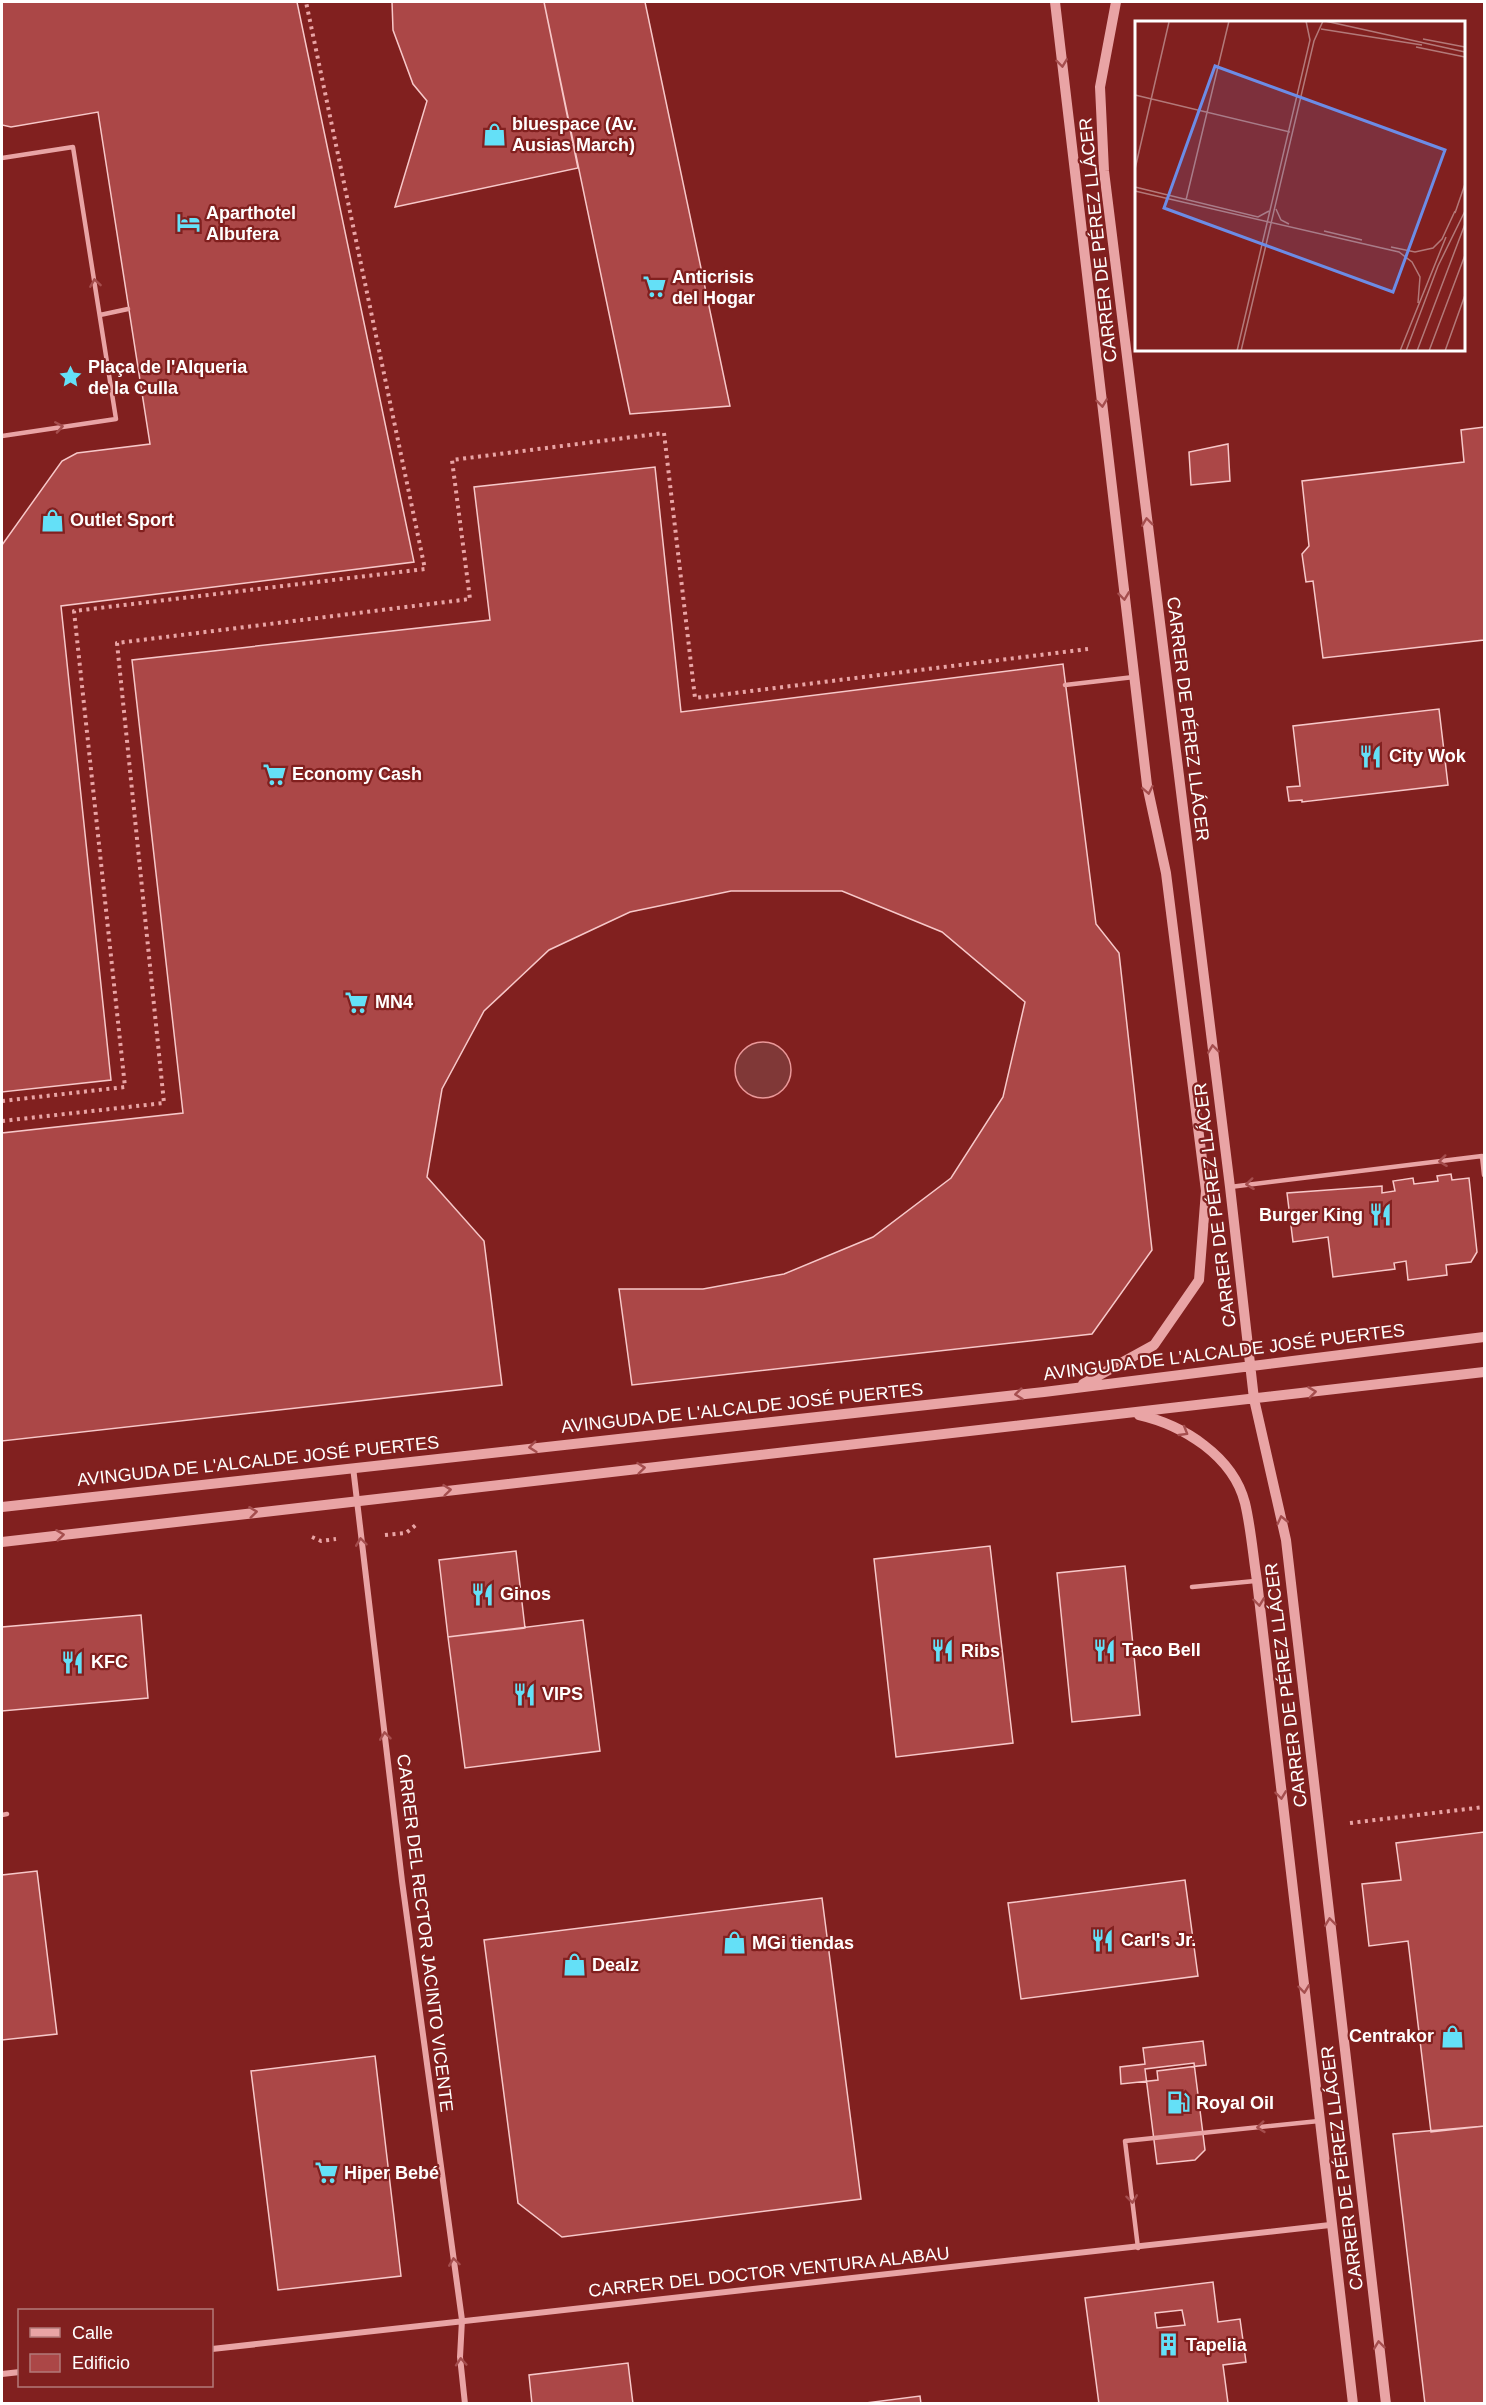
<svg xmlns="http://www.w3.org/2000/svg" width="1486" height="2405" viewBox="0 0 1486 2405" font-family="Helvetica,sans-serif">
<rect width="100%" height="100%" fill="#81201f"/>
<path fill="#803837" stroke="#ea9899" stroke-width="1.5" d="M735 1070a28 28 0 1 1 56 0a28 28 0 1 1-56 0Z"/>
<path fill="#ab4747" stroke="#f7c8c9" stroke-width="1.5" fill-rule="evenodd" d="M 2,2 L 297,2 L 414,562 L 61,606 L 111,1080 L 2,1092 L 2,545 L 62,461 L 77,453 L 150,444 L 98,112 L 11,127 L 2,125 Z
M 392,2 L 544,2 L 578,168 L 395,207 L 427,101 L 413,84 L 393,30 Z
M 544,2 L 645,2 L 730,406 L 630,414 Z
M 1484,427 L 1484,640 L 1323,658 L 1313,581 L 1306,582 L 1302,554 L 1309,546 L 1302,481 L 1464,462 L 1461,430 Z
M 1228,444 L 1230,481 L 1191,485 L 1189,452 Z
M 655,467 L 681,712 L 1063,664 L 1096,924 L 1119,953 L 1152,1250 L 1092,1334 L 632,1385 L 619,1289 L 703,1289 L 784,1274 L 873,1237 L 951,1178 L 1003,1097 L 1025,1002 L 942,932 L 842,891 L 731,891 L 630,912 L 549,950 L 484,1011 L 442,1089 L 427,1177 L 484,1241 L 502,1385 L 2,1441 L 2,1133 L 183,1113 L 132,660 L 490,620 L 474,487 Z
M 1439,709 L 1448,785 L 1302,802 L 1302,800 L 1289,801 L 1287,787 L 1300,786 L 1293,726 Z
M 1451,1174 L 1452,1180 L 1469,1178 L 1477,1252 L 1471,1262 L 1446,1265 L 1447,1275 L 1408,1280 L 1406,1261 L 1394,1263 L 1395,1269 L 1333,1277 L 1328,1237 L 1293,1242 L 1287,1193 L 1382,1186 L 1382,1193 L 1395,1191 L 1393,1181 L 1413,1178 L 1414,1184 L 1438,1181 L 1437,1176 Z
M 990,1546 L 1013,1743 L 896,1757 L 874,1559 Z
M 516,1551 L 525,1628 L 448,1637 L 439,1560 Z
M 1125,1566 L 1140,1715 L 1072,1722 L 1057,1573 Z
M 141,1615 L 148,1698 L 2,1711 L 2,1627 Z
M 583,1620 L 600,1751 L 465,1768 L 448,1637 Z
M 1484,1832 L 1484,2126 L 1431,2132 L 1408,1941 L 1369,1946 L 1362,1884 L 1401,1880 L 1396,1843 Z
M 37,1871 L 57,2034 L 2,2040 L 2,1875 Z
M 1185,1880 L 1198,1976 L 1021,1999 L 1008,1903 Z
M 822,1898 L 861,2199 L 562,2237 L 518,2203 L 484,1940 Z
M 1203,2041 L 1206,2065 L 1157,2071 L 1158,2080 L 1121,2084 L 1120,2067 L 1145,2064 L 1143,2048 Z
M 375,2056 L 401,2276 L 278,2290 L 251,2071 Z
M 1194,2063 L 1205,2150 L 1195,2160 L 1157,2164 L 1145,2069 Z
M 1484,2126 L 1484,2404 L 1425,2404 L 1393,2134 Z
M 1213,2282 L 1218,2322 L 1240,2319 L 1246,2362 L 1223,2365 L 1228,2403 L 1099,2404 L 1085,2298 ZM 1182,2310 L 1185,2325 L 1157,2328 L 1155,2313 Z
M 628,2363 L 633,2404 L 532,2404 L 529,2375 Z
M 920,2396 L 921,2404 L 858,2404 Z"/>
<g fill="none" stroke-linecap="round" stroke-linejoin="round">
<path stroke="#e9a4a5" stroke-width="4" stroke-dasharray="3 4.5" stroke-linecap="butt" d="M 2,1101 L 125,1087 L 74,611 L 425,569 L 306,2
M 2,1121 L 164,1103 L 117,643 L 470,599 L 452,460 L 664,433 L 695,698 L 1088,649
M 385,1535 L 406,1533 L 417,1524
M 312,1537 L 321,1541 L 336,1539
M 1350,1823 L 1484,1807"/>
<path stroke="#e9a4a5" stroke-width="4.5" d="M 2,158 L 73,147 L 116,419 L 2,436
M 100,315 L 128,309
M 1065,685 L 1134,677
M 1230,1187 L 1482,1156 L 1484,1175
M 1192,1587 L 1255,1581
M 2,1815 L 7,1814
M 1138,2248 L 1125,2141 L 1319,2121"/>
<path stroke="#e9a4a5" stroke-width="6" d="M 353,1467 L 402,1881 L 462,2320 L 460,2357 L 465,2404
M 212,2349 L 1330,2225
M 2,2374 L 20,2372"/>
<path stroke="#e9a4a5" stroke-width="10" d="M 1055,2 L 1147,785 L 1166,873 L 1206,1191 L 1199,1280 L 1154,1345 L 1083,1384
M 1116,2 L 1100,87 L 1104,171 L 1230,1187 L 1254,1399 L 1286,1540 L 1386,2404
M 1139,1415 C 1183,1425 1233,1456 1245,1503 C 1251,1528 1253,1556 1257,1581 L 1353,2404
M 2,1507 L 1044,1392 L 1484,1337
M 2,1542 L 1484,1372"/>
</g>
<defs><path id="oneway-chevron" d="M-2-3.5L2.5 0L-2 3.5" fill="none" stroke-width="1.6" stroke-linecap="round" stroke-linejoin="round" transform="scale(1.5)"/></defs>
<g stroke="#a54e4e">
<use href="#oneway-chevron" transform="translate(1062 63) rotate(83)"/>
<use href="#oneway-chevron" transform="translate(95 283) rotate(-99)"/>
<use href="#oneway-chevron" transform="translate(1102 403) rotate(83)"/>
<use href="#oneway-chevron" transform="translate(59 427) rotate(-9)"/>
<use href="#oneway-chevron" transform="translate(1147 522) rotate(-97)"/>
<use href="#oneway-chevron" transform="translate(1124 596) rotate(83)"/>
<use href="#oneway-chevron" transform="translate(1148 790) rotate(79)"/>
<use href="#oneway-chevron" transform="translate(1213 1049) rotate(-97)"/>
<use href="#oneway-chevron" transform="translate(1443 1161) rotate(173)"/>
<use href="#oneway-chevron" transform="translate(1250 1184) rotate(173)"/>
<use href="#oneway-chevron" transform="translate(1312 1392) rotate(-7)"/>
<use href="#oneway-chevron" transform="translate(1019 1394) rotate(174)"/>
<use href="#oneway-chevron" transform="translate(1184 1432) rotate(31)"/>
<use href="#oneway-chevron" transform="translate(533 1447) rotate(174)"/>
<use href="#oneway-chevron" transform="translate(641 1468) rotate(-6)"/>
<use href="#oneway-chevron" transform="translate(447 1490) rotate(-6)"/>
<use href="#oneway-chevron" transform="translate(253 1512) rotate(-7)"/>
<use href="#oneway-chevron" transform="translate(1282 1520) rotate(-103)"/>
<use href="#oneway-chevron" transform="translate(60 1535) rotate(-7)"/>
<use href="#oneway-chevron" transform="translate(361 1542) rotate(-97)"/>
<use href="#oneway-chevron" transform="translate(1259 1602) rotate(83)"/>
<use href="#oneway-chevron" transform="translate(385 1736) rotate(-97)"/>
<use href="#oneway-chevron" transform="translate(1281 1795) rotate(83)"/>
<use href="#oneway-chevron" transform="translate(1330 1922) rotate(-97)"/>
<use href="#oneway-chevron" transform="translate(1304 1989) rotate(83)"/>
<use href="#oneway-chevron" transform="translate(1261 2127) rotate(174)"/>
<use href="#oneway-chevron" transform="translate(1132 2199) rotate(83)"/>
<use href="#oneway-chevron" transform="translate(454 2262) rotate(-98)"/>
<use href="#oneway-chevron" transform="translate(1379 2345) rotate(-97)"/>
<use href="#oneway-chevron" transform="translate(461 2362) rotate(-94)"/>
</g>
<defs>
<symbol id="shop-bare" viewBox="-9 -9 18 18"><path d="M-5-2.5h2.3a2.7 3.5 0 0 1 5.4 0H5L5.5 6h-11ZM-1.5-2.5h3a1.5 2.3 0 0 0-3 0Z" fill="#64e0f7" stroke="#81201f" stroke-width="2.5" paint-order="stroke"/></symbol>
<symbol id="hotel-bare" viewBox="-9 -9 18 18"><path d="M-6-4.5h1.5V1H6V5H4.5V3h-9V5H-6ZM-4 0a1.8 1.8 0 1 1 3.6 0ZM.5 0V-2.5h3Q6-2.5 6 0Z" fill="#64e0f7" stroke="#81201f" stroke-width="2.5" paint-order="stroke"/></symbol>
<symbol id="supermarket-bare" viewBox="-9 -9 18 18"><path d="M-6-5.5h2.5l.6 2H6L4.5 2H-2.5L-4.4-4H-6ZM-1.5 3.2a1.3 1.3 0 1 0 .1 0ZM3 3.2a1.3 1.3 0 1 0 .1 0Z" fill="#64e0f7" stroke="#81201f" stroke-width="2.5" paint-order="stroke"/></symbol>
<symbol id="sight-bare" viewBox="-9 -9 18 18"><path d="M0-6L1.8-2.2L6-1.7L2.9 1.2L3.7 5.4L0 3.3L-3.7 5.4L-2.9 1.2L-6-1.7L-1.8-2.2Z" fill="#64e0f7" stroke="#81201f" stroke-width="2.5" paint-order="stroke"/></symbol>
<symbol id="restaurant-bare" viewBox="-9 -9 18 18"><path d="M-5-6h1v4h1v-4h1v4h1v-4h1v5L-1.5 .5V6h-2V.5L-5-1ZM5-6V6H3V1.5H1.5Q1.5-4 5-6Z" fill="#64e0f7" stroke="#81201f" stroke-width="2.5" paint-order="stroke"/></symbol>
<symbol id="fuel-bare" viewBox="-9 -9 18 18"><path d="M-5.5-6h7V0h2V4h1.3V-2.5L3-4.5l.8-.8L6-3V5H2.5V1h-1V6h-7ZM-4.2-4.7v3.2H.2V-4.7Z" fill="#64e0f7" stroke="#81201f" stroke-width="2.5" paint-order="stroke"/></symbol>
<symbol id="building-bare" viewBox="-9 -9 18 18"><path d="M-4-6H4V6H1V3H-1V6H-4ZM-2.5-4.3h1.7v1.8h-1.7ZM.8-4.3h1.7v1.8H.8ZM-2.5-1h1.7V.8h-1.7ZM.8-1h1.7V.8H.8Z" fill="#64e0f7" stroke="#81201f" stroke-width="2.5" paint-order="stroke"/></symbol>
</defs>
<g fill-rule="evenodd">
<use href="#shop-bare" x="478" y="118" width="33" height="33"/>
<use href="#hotel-bare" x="172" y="206" width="33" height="33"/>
<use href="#supermarket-bare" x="638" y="270" width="33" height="33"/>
<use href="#sight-bare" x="54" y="360" width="33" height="33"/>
<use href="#shop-bare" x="36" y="504" width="33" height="33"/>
<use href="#restaurant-bare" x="1354" y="740" width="33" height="33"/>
<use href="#supermarket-bare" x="258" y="758" width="33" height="33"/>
<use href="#supermarket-bare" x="340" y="986" width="33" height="33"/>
<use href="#restaurant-bare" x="1364" y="1198" width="33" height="33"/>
<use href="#restaurant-bare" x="466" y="1578" width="33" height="33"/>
<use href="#restaurant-bare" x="1088" y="1634" width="33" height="33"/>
<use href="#restaurant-bare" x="926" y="1634" width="33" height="33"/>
<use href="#restaurant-bare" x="56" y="1646" width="33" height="33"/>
<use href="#restaurant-bare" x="508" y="1678" width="33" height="33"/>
<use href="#restaurant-bare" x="1086" y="1924" width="33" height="33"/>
<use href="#shop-bare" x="718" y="1926" width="33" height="33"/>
<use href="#shop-bare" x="558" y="1948" width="33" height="33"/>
<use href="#shop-bare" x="1436" y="2020" width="33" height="33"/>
<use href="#fuel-bare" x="1162" y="2086" width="33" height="33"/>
<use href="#supermarket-bare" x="310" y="2156" width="33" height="33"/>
<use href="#building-bare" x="1152" y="2328" width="33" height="33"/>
</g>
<g text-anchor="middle" stroke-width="4.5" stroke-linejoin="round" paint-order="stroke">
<g font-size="18" font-weight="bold" fill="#fff" stroke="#81201f" text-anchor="start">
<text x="512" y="130">bluespace (Av.<tspan x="512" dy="21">Ausias March)</tspan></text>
<text x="206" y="219">Aparthotel<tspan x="206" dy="21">Albufera</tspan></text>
<text x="672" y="283">Anticrisis<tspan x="672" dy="21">del Hogar</tspan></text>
<text x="88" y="373">Plaça de l'Alqueria<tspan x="88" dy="21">de la Culla</tspan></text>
<text x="70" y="526">Outlet Sport</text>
<text x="1389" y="762">City Wok</text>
<text x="292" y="780">Economy Cash</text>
<text x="375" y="1008">MN4</text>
<text x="1363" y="1221" text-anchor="end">Burger King</text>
<text x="500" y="1600">Ginos</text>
<text x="1122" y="1656">Taco Bell</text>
<text x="961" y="1657">Ribs</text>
<text x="91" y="1668">KFC</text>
<text x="542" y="1700">VIPS</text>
<text x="1121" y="1946">Carl's Jr.</text>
<text x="752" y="1949">MGi tiendas</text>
<text x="592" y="1971">Dealz</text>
<text x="1434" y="2042" text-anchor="end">Centrakor</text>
<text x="1196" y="2109">Royal Oil</text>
<text x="344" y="2179">Hiper Bebé</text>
<text x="1186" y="2351">Tapelia</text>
</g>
<g font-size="18" fill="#fff" stroke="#81201f">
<text transform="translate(1098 240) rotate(-96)" y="6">CARRER DE PÉREZ LLÁCER</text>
<text transform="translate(1188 719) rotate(83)" y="6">CARRER DE PÉREZ LLÁCER</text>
<text transform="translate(1215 1205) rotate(-97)" y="6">CARRER DE PÉREZ LLÁCER</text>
<text transform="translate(1224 1352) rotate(-7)" y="6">AVINGUDA DE L'ALCALDE JOSÉ PUERTES</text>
<text transform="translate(742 1408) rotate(-6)" y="6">AVINGUDA DE L'ALCALDE JOSÉ PUERTES</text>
<text transform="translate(258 1461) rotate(-6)" y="6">AVINGUDA DE L'ALCALDE JOSÉ PUERTES</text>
<text transform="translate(1286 1685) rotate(-97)" y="6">CARRER DE PÉREZ LLÁCER</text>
<text transform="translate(425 1933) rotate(83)" y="6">CARRER DEL RECTOR JACINTO VICENTE</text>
<text transform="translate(1342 2168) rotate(-97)" y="6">CARRER DE PÉREZ LLÁCER</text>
<text transform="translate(769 2272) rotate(-6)" y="6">CARRER DEL DOCTOR VENTURA ALABAU</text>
</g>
</g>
<g transform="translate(1135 21)">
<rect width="330" height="330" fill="#81201f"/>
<path fill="none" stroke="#b37979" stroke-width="1.5" d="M 190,0 L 330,31M 186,8 L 287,24M 288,18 L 330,26M 281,26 L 330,36M 0,74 L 155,111M 0,148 L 34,1M 0,166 L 123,196 L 134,190M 0,170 L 264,231 L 277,241 L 285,256 L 283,282M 51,179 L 94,0M 141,188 L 146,199 L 154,203M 320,192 L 330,163M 189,210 L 227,219M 256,226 L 280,231 L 298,227 L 307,218 L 320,190M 102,330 L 175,19 L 171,0M 106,330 L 179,20 L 188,0M 265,330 L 311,216M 271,330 L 303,245 L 330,190M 282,330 L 330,203M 294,330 L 330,234M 310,330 L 330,274"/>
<path fill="#6c8ce6" fill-opacity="0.15" stroke="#6c8ce6" stroke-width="3" d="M 80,45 L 310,129 L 258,271 L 29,187 Z"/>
<rect width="330" height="330" fill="none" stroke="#fff" stroke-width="3"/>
</g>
<rect width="1486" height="2405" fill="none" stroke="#ffffff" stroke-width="6"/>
<rect x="18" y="2309" width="195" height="78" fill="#81201f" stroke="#b37979" stroke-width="1.5"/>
<rect x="30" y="2328" width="30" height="9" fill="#e9a4a5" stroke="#b37979" stroke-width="1.5"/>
<text x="72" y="2339" font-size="18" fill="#ffffff">Calle</text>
<rect x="30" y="2354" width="30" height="18" fill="#ab4747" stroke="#b37979" stroke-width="1.5"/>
<text x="72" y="2369" font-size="18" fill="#ffffff">Edificio</text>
</svg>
